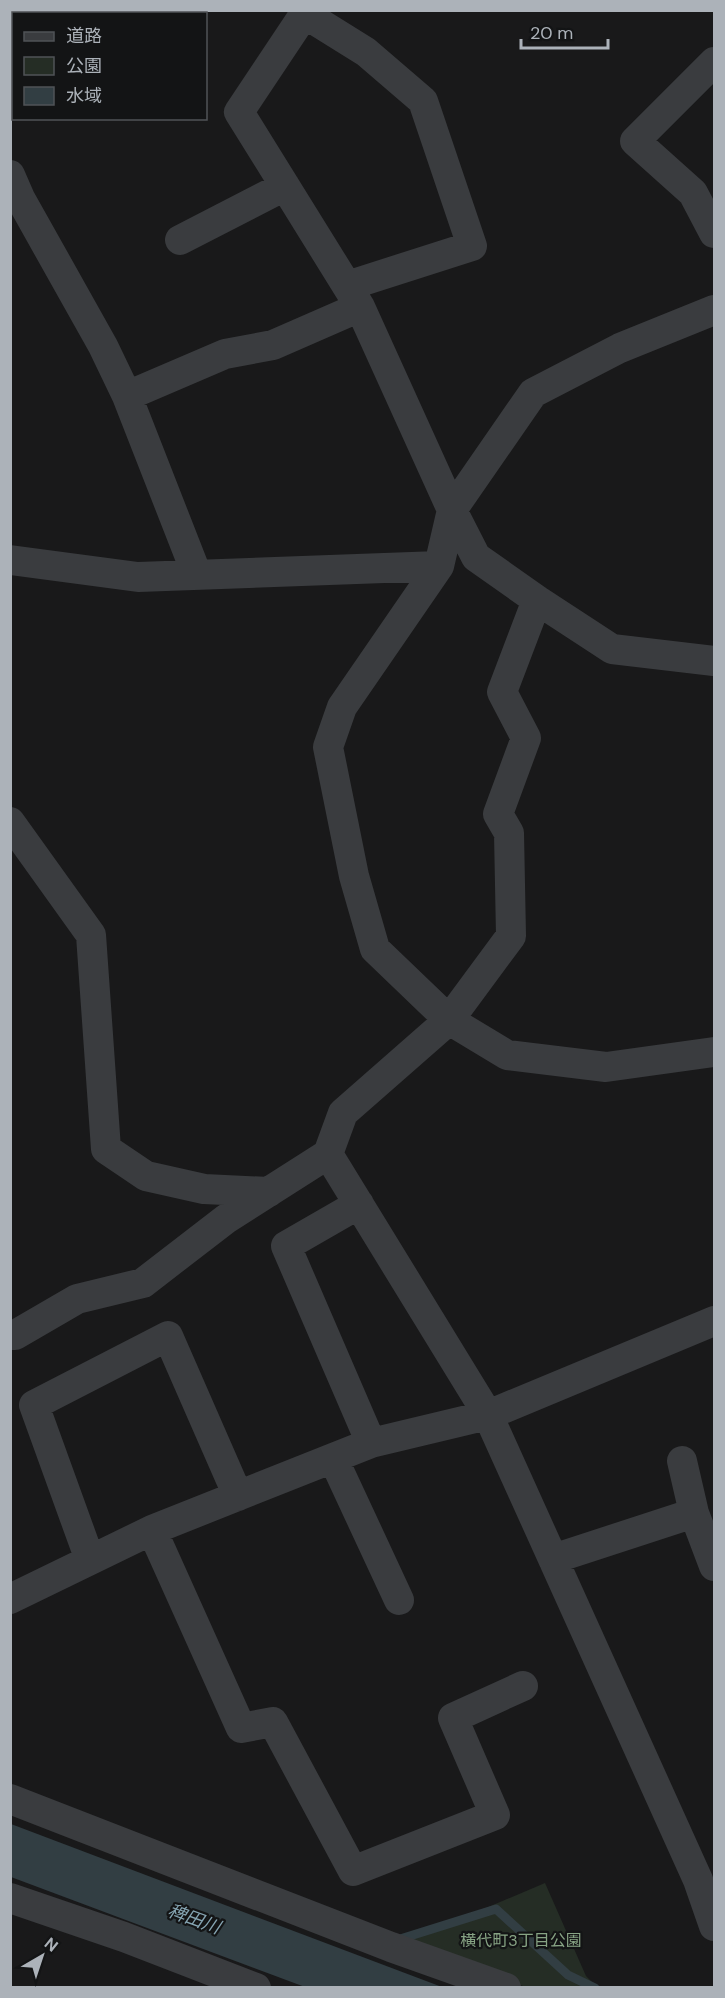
<svg xmlns="http://www.w3.org/2000/svg" width="725" height="1998" viewBox="0 0 725 1998" font-family="'DM Sans','Noto Sans JP',sans-serif">
<rect width="100%" height="100%" fill="#19191a"/>
<path fill="#252d25" d="M 545,1883 L 586,1976 L 597,1987 L 526,1987 L 399,1945 Z"/>
<path fill="#323e43" d="M 11,1824 L 442,1987 L 305,1987 L 11,1877 Z"/>
<g fill="none" stroke-linecap="round" stroke-linejoin="round">
<path stroke="#323e43" stroke-width="9" d="M 397,1940 L 496,1909 L 568,1975 L 595,1988"/>
<path stroke="#3a3c3f" stroke-width="30" d="M 307,10 L 239,112 L 360,307 L 452,510 L 476,557 L 537,600 L 612,649 L 714,661
M 126,14 L 129,10
M 305,14 L 366,52 L 423,101 L 472,246 L 347,286
M 714,62 L 635,141 L 693,193 L 714,233
M 10,105 L 14,103
M 10,175 L 20,198 L 103,346 L 127,396 L 197,575
M 180,240 L 285,186
M 714,310 L 620,348 L 533,393 L 452,510 L 439,566 L 342,707 L 328,747 L 354,876 L 375,949 L 449,1020 L 507,1055 L 606,1067 L 714,1052
M 127,396 L 225,354 L 273,345 L 360,307
M 10,560 L 138,577 L 439,566
M 10,822 L 91,935 L 106,1149 L 146,1176 L 204,1189 L 269,1192
M 328,1154 L 488,1415 L 698,1880 L 714,1926
M 359,1204 L 286,1246 L 371,1443
M 10,1335 L 15,1335 L 77,1299 L 143,1283 L 226,1219 L 328,1154 L 343,1113 L 449,1020 L 511,936 L 509,833 L 498,814 L 526,738 L 502,692 L 537,600
M 333,1458 L 399,1600
M 682,1461 L 694,1513
M 152,1530 L 241,1728 L 273,1722 L 353,1871 L 495,1815 L 453,1718 L 523,1686
M 553,1559 L 694,1513 L 714,1566
M 90,1560 L 34,1405 L 168,1336 L 238,1496
M 10,1599 L 152,1530 L 371,1443 L 488,1415 L 714,1321
M 10,1799 L 391,1947 L 506,1988
M 10,1898 L 124,1937 L 256,1988"/>
<path stroke="#515458" stroke-width="4.5" stroke-dasharray="8 6" stroke-linecap="butt" d="M 40,14 L 43,10
M 10,37 L 14,35"/>
</g>
<g text-anchor="middle" stroke-width="4.5" stroke-linejoin="round" paint-order="stroke">
<g font-size="16" fill="#87a384" stroke="#131415">
<text x="521" y="1946">横代町3丁目公園</text>
</g>
<g font-size="18" font-style="italic" fill="#85a4b2" stroke="#131415">
<text transform="translate(194 1919) rotate(20)" y="6">稗田川</text>
</g>
</g>
<rect width="725" height="1998" fill="none" stroke="#acb2b9" stroke-width="24"/>
<rect x="12" y="12" width="195" height="108" fill="#131415" stroke="#505357" stroke-width="1.5"/>
<rect x="24" y="32" width="30" height="9" fill="#3a3c3f" stroke="#505357" stroke-width="1.5"/>
<text x="66" y="42" font-size="18" fill="#acb2b9">道路</text>
<rect x="24" y="57" width="30" height="18" fill="#252d25" stroke="#505357" stroke-width="1.5"/>
<text x="66" y="72" font-size="18" fill="#acb2b9">公園</text>
<rect x="24" y="87" width="30" height="18" fill="#323e43" stroke="#505357" stroke-width="1.5"/>
<text x="66" y="102" font-size="18" fill="#acb2b9">水域</text>
<g transform="translate(42 1956) rotate(39)" stroke="#131415" stroke-width="4.5" paint-order="stroke">
<path d="M0-4.5L10 22L0 15L-10 22Z" fill="#acb2b9"/>
<text y="-9" font-size="16" font-weight="bold" text-anchor="middle" fill="#acb2b9">N</text>
</g>
<path d="M521 39v9h87v-9" fill="none" stroke="#acb2b9" stroke-width="3"/>
<text x="530" y="39" font-size="18" fill="#acb2b9" stroke="#131415" stroke-width="4.5" paint-order="stroke">20 m</text>
</svg>
